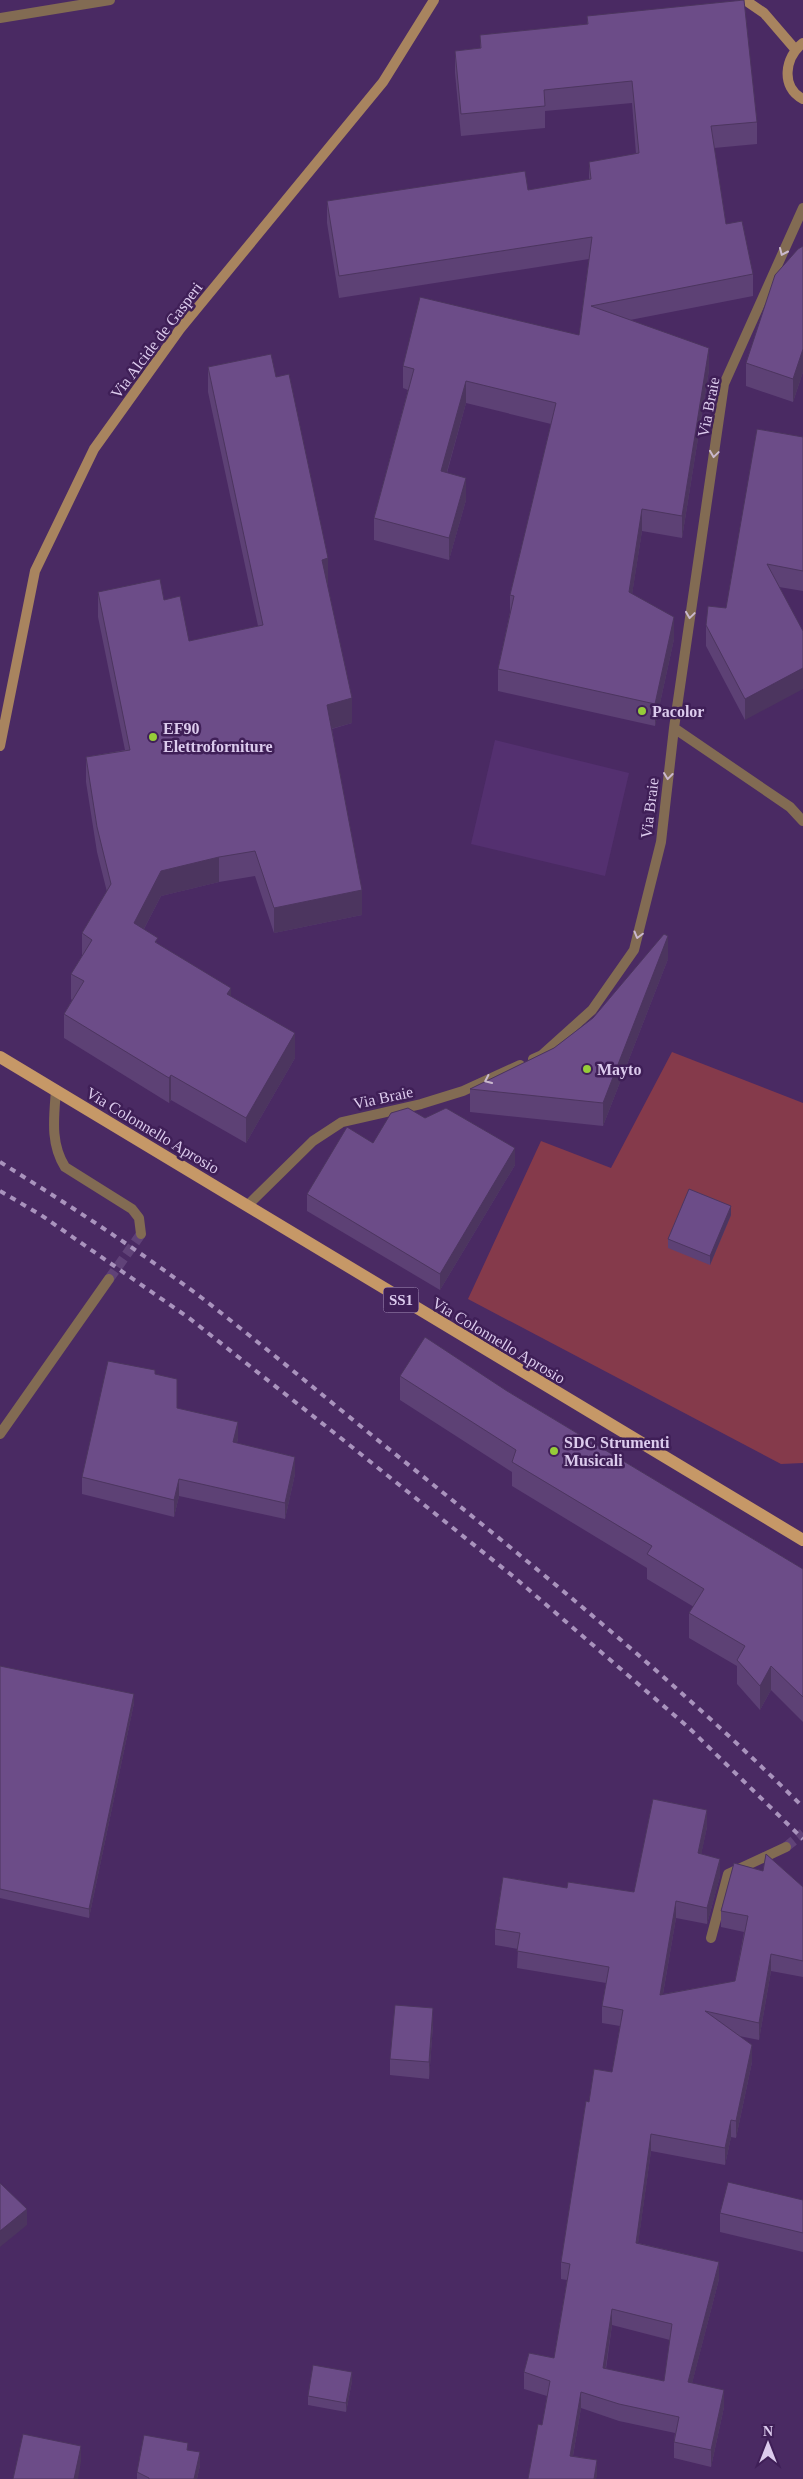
<svg xmlns="http://www.w3.org/2000/svg" width="803" height="2479" viewBox="0 0 803 2479" font-family="Georgia,serif">
<rect width="100%" height="100%" fill="#4a2a63"/>
<path fill="#543070" d="M 495,740 L 629,773 L 605,876 L 471,844 Z"/>
<path fill="#853a4b" d="M 672,1052 L 803,1103 L 803,1463 L 781,1464 L 468,1299 L 541,1141 L 611,1168 Z"/>
<g fill="none" stroke-linecap="round" stroke-linejoin="round">
<path stroke="#604278" stroke-width="10" stroke-dasharray="10 5" stroke-linecap="butt" d="M 109,1279 L 141,1234
M 786,1847 L 803,1833"/>
<path stroke="#826b53" stroke-width="10" d="M 0,18 L 110,0
M 674,728 L 790,807 L 803,821
M 533,1059 L 542,1055 L 592,1010 L 634,950 L 661,842 L 674,728 L 724,384 L 803,208
M 56,1090 C 54,1117 50,1143 65,1167 L 132,1209 L 139,1218 L 141,1234
M 247,1206 L 313,1141 L 342,1122 L 421,1104 L 463,1091 L 520,1065
M 0,1434 L 109,1279
M 711,1938 L 728,1874 L 786,1847"/>
<path stroke="#a8845f" stroke-width="10" d="M 745,0 L 764,13 L 795,49
M 803,43 C 785,57 780,87 803,99
M 0,746 L 35,571 L 94,449 L 180,329 L 383,82 L 434,0"/>
<path stroke="#c69867" stroke-width="12" d="M 0,1057 L 803,1540"/>
<path stroke="#a993bd" stroke-width="4" stroke-dasharray="6 6" stroke-linecap="butt" d="M 0,1162 C 69,1205 137,1249 202,1298 C 269,1350 334,1405 400,1458 C 538,1569 677,1682 803,1807
M 0,1191 L 41,1215 L 189,1318 L 342,1439 L 514,1577 L 688,1727 L 803,1839"/>
</g>
<path fill="#5d4175" fill-rule="evenodd" d="M 587,16 L 757,122 L 757,144 L 714,148 L 726,224 L 753,274 L 753,296 L 630,320 L 709,370 L 682,538 L 642,531 L 632,594 L 674,639 L 655,726 L 498,691 L 498,669 L 510,612 L 510,595 L 551,424 L 466,403 L 447,473 L 466,500 L 449,560 L 374,540 L 374,518 L 408,390 L 403,388 L 403,366 L 579,335 L 589,259 L 339,298 L 327,223 L 327,201 L 528,190 L 589,180 L 589,162 L 636,154 L 632,103 L 545,111 L 545,128 L 461,136 L 455,73 L 455,51 L 480,48 L 480,35 L 587,24 Z
M 803,246 L 803,372 L 793,402 L 746,386 L 746,363 Z
M 208,367 L 276,377 L 328,583 L 327,584 L 352,723 L 332,729 L 362,915 L 274,933 L 255,876 L 219,882 L 161,896 L 144,929 L 158,944 L 231,996 L 295,1058 L 246,1143 L 171,1100 L 169,1103 L 64,1038 L 64,1014 L 72,1000 L 71,999 L 71,974 L 82,956 L 82,933 L 107,892 L 97,852 L 86,782 L 86,757 L 125,750 L 98,617 L 98,592 L 164,600 L 189,641 L 258,626 L 208,392 Z
M 803,437 L 803,591 L 779,587 L 745,720 L 706,646 L 706,625 L 726,608 Z
M 668,959 L 603,1126 L 470,1112 L 470,1089 L 554,1048 L 593,1018 Z
M 425,1118 L 515,1165 L 440,1290 L 307,1211 L 307,1194 L 373,1143 Z
M 731,1215 L 710,1265 L 668,1248 L 668,1239 Z
M 155,1374 L 177,1408 L 238,1438 L 237,1443 L 295,1474 L 285,1519 L 179,1496 L 174,1517 L 82,1494 L 82,1477 Z
M 400,1376 L 507,1391 L 803,1569 L 803,1722 L 771,1690 L 760,1710 L 737,1684 L 737,1666 L 689,1638 L 689,1613 L 694,1607 L 647,1579 L 647,1568 L 512,1486 L 512,1472 L 400,1400 Z
M 0,1666 L 134,1703 L 89,1918 L 0,1898 Z
M 653,1799 L 707,1810 L 707,1827 L 701,1854 L 720,1859 L 720,1876 L 707,1924 L 676,1918 L 663,1994 L 735,1981 L 744,1932 L 721,1927 L 721,1911 L 734,1863 L 763,1871 L 766,1854 L 803,1887 L 803,1977 L 771,1971 L 759,2040 L 739,2036 L 752,2045 L 752,2062 L 736,2138 L 731,2137 L 725,2165 L 651,2151 L 638,2243 L 719,2262 L 719,2279 L 692,2383 L 724,2390 L 724,2407 L 711,2467 L 674,2458 L 674,2442 L 675,2433 L 619,2421 L 581,2408 L 573,2456 L 597,2460 L 596,2479 L 528,2479 L 538,2424 L 542,2425 L 547,2396 L 524,2389 L 524,2372 L 529,2353 L 554,2358 L 567,2280 L 561,2279 L 561,2262 L 586,2101 L 589,2102 L 594,2069 L 612,2072 L 620,2026 L 602,2023 L 602,2006 L 606,1983 L 517,1968 L 518,1949 L 495,1945 L 495,1929 L 503,1877 L 567,1888 L 568,1882 L 634,1892 ZM 612,2325 L 670,2340 L 664,2381 L 606,2369 Z
M 433,2025 L 429,2079 L 390,2075 L 390,2059 Z
M 803,2200 L 803,2252 L 720,2232 L 720,2213 Z
M 352,2381 L 346,2412 L 308,2405 L 308,2396 Z
M 188,2450 L 200,2465 L 197,2479 L 137,2479 L 137,2472 Z"/>
<path fill="#4c355f" d="M 709,348 L 709,370 L 682,538 L 682,516 Z
M 803,349 L 803,372 L 793,402 L 793,379 Z
M 466,381 L 466,403 L 441,493 L 441,471 Z
M 466,478 L 466,500 L 449,560 L 449,538 Z
M 642,509 L 642,531 L 629,614 L 629,592 Z
M 328,558 L 328,583 L 322,585 L 322,560 Z
M 674,617 L 674,639 L 655,726 L 655,704 Z
M 803,668 L 803,689 L 745,720 L 745,699 Z
M 352,698 L 352,723 L 327,730 L 327,705 Z
M 219,857 L 219,882 L 161,896 L 134,948 L 134,923 L 161,871 Z
M 362,890 L 362,915 L 274,933 L 274,908 Z
M 668,936 L 668,959 L 603,1126 L 603,1103 Z
M 231,988 L 231,1013 L 227,994 Z
M 295,1033 L 295,1058 L 246,1143 L 246,1118 Z
M 171,1075 L 171,1100 L 169,1103 L 169,1078 Z
M 515,1148 L 515,1165 L 440,1290 L 440,1274 Z
M 731,1206 L 731,1215 L 710,1265 L 710,1256 Z
M 238,1422 L 238,1438 L 233,1459 L 233,1442 Z
M 295,1457 L 295,1474 L 285,1519 L 285,1503 Z
M 179,1479 L 179,1496 L 174,1517 L 174,1500 Z
M 771,1666 L 771,1690 L 760,1710 L 760,1686 Z
M 134,1694 L 134,1703 L 89,1918 L 89,1909 Z
M 707,1810 L 707,1827 L 698,1870 L 698,1853 Z
M 720,1859 L 720,1876 L 707,1924 L 707,1908 Z
M 676,1901 L 676,1918 L 660,2011 L 660,1995 Z
M 771,1954 L 771,1971 L 759,2040 L 759,2023 Z
M 433,2008 L 433,2025 L 429,2079 L 429,2062 Z
M 752,2045 L 752,2062 L 736,2138 L 736,2121 Z
M 731,2120 L 731,2137 L 725,2165 L 725,2148 Z
M 651,2134 L 651,2151 L 636,2259 L 636,2243 Z
M 27,2209 L 27,2225 L 0,2247 L 0,2231 Z
M 719,2262 L 719,2279 L 688,2399 L 688,2382 Z
M 612,2309 L 612,2325 L 603,2385 L 603,2368 Z
M 352,2372 L 352,2381 L 346,2412 L 346,2403 Z
M 724,2390 L 724,2407 L 711,2467 L 711,2450 Z
M 581,2392 L 581,2408 L 570,2473 L 570,2456 Z
M 81,2446 L 81,2462 L 78,2479 L 74,2479 Z
M 200,2452 L 200,2465 L 197,2479 L 194,2479 Z
M 597,2460 L 597,2477 L 596,2479 L 594,2479 Z"/>
<path fill="#6c4c88" stroke="#4c355f" fill-rule="evenodd" d="M 744,0 L 757,122 L 711,126 L 726,224 L 742,221 L 753,274 L 591,306 L 709,348 L 682,516 L 642,509 L 629,592 L 674,617 L 655,704 L 498,669 L 514,596 L 510,595 L 556,403 L 466,381 L 441,471 L 466,478 L 449,538 L 374,518 L 414,369 L 403,366 L 420,297 L 579,335 L 592,237 L 339,276 L 327,201 L 525,171 L 528,190 L 591,179 L 589,162 L 639,153 L 632,81 L 544,90 L 545,106 L 461,114 L 455,51 L 481,48 L 480,35 L 588,24 L 587,16 Z
M 803,246 L 803,349 L 793,379 L 746,363 L 775,275 L 798,249 Z
M 271,354 L 276,377 L 289,374 L 328,558 L 322,560 L 352,698 L 327,705 L 362,890 L 274,908 L 255,851 L 219,857 L 161,871 L 134,923 L 158,938 L 155,942 L 231,988 L 227,994 L 295,1033 L 246,1118 L 171,1075 L 169,1078 L 64,1014 L 84,981 L 71,974 L 92,940 L 82,933 L 111,884 L 97,827 L 86,757 L 130,750 L 98,592 L 160,579 L 164,600 L 180,596 L 189,641 L 263,625 L 208,367 Z
M 757,429 L 803,437 L 803,571 L 767,564 L 803,631 L 803,668 L 745,699 L 706,625 L 708,606 L 726,608 Z
M 664,934 L 668,936 L 603,1103 L 470,1089 L 554,1048 L 593,1018 Z
M 408,1108 L 425,1118 L 446,1108 L 515,1148 L 440,1274 L 307,1194 L 347,1127 L 373,1143 L 391,1113 Z
M 689,1189 L 731,1206 L 710,1256 L 668,1239 Z
M 425,1337 L 507,1391 L 803,1569 L 803,1697 L 771,1666 L 760,1686 L 737,1660 L 745,1646 L 689,1613 L 704,1589 L 647,1554 L 652,1546 L 512,1462 L 516,1450 L 400,1376 Z
M 108,1361 L 155,1370 L 155,1374 L 177,1379 L 177,1408 L 238,1422 L 233,1442 L 295,1457 L 285,1503 L 179,1479 L 174,1500 L 82,1477 Z
M 0,1666 L 134,1694 L 89,1909 L 0,1889 Z
M 653,1799 L 707,1810 L 698,1853 L 720,1859 L 707,1908 L 676,1901 L 660,1995 L 735,1981 L 748,1916 L 721,1911 L 734,1863 L 763,1871 L 766,1854 L 803,1887 L 803,1961 L 771,1954 L 759,2023 L 705,2011 L 752,2045 L 736,2121 L 731,2120 L 725,2148 L 651,2134 L 636,2243 L 719,2262 L 688,2382 L 724,2390 L 711,2450 L 674,2442 L 679,2417 L 619,2404 L 581,2392 L 570,2456 L 597,2460 L 594,2479 L 528,2479 L 538,2424 L 542,2425 L 550,2381 L 524,2372 L 529,2353 L 554,2358 L 570,2264 L 561,2262 L 586,2101 L 589,2102 L 594,2069 L 612,2072 L 623,2010 L 602,2006 L 609,1967 L 517,1951 L 520,1933 L 495,1929 L 503,1877 L 567,1888 L 568,1882 L 634,1892 ZM 612,2309 L 672,2324 L 664,2381 L 603,2368 Z
M 395,2005 L 433,2008 L 429,2062 L 390,2059 Z
M 728,2182 L 803,2200 L 803,2233 L 720,2213 Z
M 0,2183 L 27,2209 L 0,2231 Z
M 313,2365 L 352,2372 L 346,2403 L 308,2396 Z
M 23,2434 L 81,2446 L 74,2479 L 13,2479 Z
M 144,2435 L 188,2443 L 187,2450 L 200,2452 L 194,2479 L 149,2479 L 149,2478 L 137,2472 Z"/>
<defs><path id="oneway-chevron" d="M-2-3.5L2.5 0L-2 3.5" fill="none" stroke-width="1.6" stroke-linecap="round" stroke-linejoin="round" transform="scale(1.25)"/></defs>
<g stroke="#cab8ce">
<use href="#oneway-chevron" transform="translate(783 252) rotate(114)"/>
<use href="#oneway-chevron" transform="translate(714 454) rotate(98)"/>
<use href="#oneway-chevron" transform="translate(690 615) rotate(98)"/>
<use href="#oneway-chevron" transform="translate(668 776) rotate(97)"/>
<use href="#oneway-chevron" transform="translate(638 935) rotate(105)"/>
<use href="#oneway-chevron" transform="translate(488 1080) rotate(155)"/>
</g>
<g fill="#96cc39" stroke="#3f1f57" stroke-width="2">
<circle cx="642" cy="711" r="5"/>
<circle cx="153" cy="737" r="5"/>
<circle cx="587" cy="1069" r="5"/>
<circle cx="554" cy="1451" r="5"/>
</g>
<g text-anchor="middle" stroke-width="5" stroke-linejoin="round" paint-order="stroke">
<rect fill="#3f1f57" stroke="#ad97c0" stroke-width="1" x="383.5" y="1287.5" width="35" height="25" rx="4"/>
<g font-size="15" font-weight="bold" fill="#dccbed">
<text x="401" y="1305">SS1</text>
</g>
<g font-size="16" fill="#dccbed" stroke="#3f1f57">
<text transform="translate(156 340) rotate(-53)" y="6">Via Alcide de Gasperi</text>
<text transform="translate(708 407) rotate(-79)" y="6">Via Braie</text>
<text transform="translate(649 808) rotate(-83)" y="6">Via Braie</text>
<text transform="translate(383 1097) rotate(-12)" y="6">Via Braie</text>
<text transform="translate(153 1130) rotate(31)" y="6">Via Colonnello Aprosio</text>
<text transform="translate(499 1340) rotate(31)" y="6">Via Colonnello Aprosio</text>
</g>
<g font-size="16" font-weight="bold" fill="#dccbed" stroke="#3f1f57" text-anchor="start">
<text x="652" y="717">Pacolor</text>
<text x="163" y="734">EF90<tspan x="163" dy="18">Elettroforniture</tspan></text>
<text x="597" y="1075">Mayto</text>
<text x="564" y="1448">SDC Strumenti<tspan x="564" dy="18">Musicali</tspan></text>
</g>
</g>
<g transform="translate(768 2444)" stroke="#3f1f57" stroke-width="4" paint-order="stroke">
<path d="M0-4L9 19L0 12L-9 19Z" fill="#dccbed"/>
<text y="-8" font-size="14" font-weight="bold" text-anchor="middle" fill="#dccbed">N</text>
</g>
</svg>
